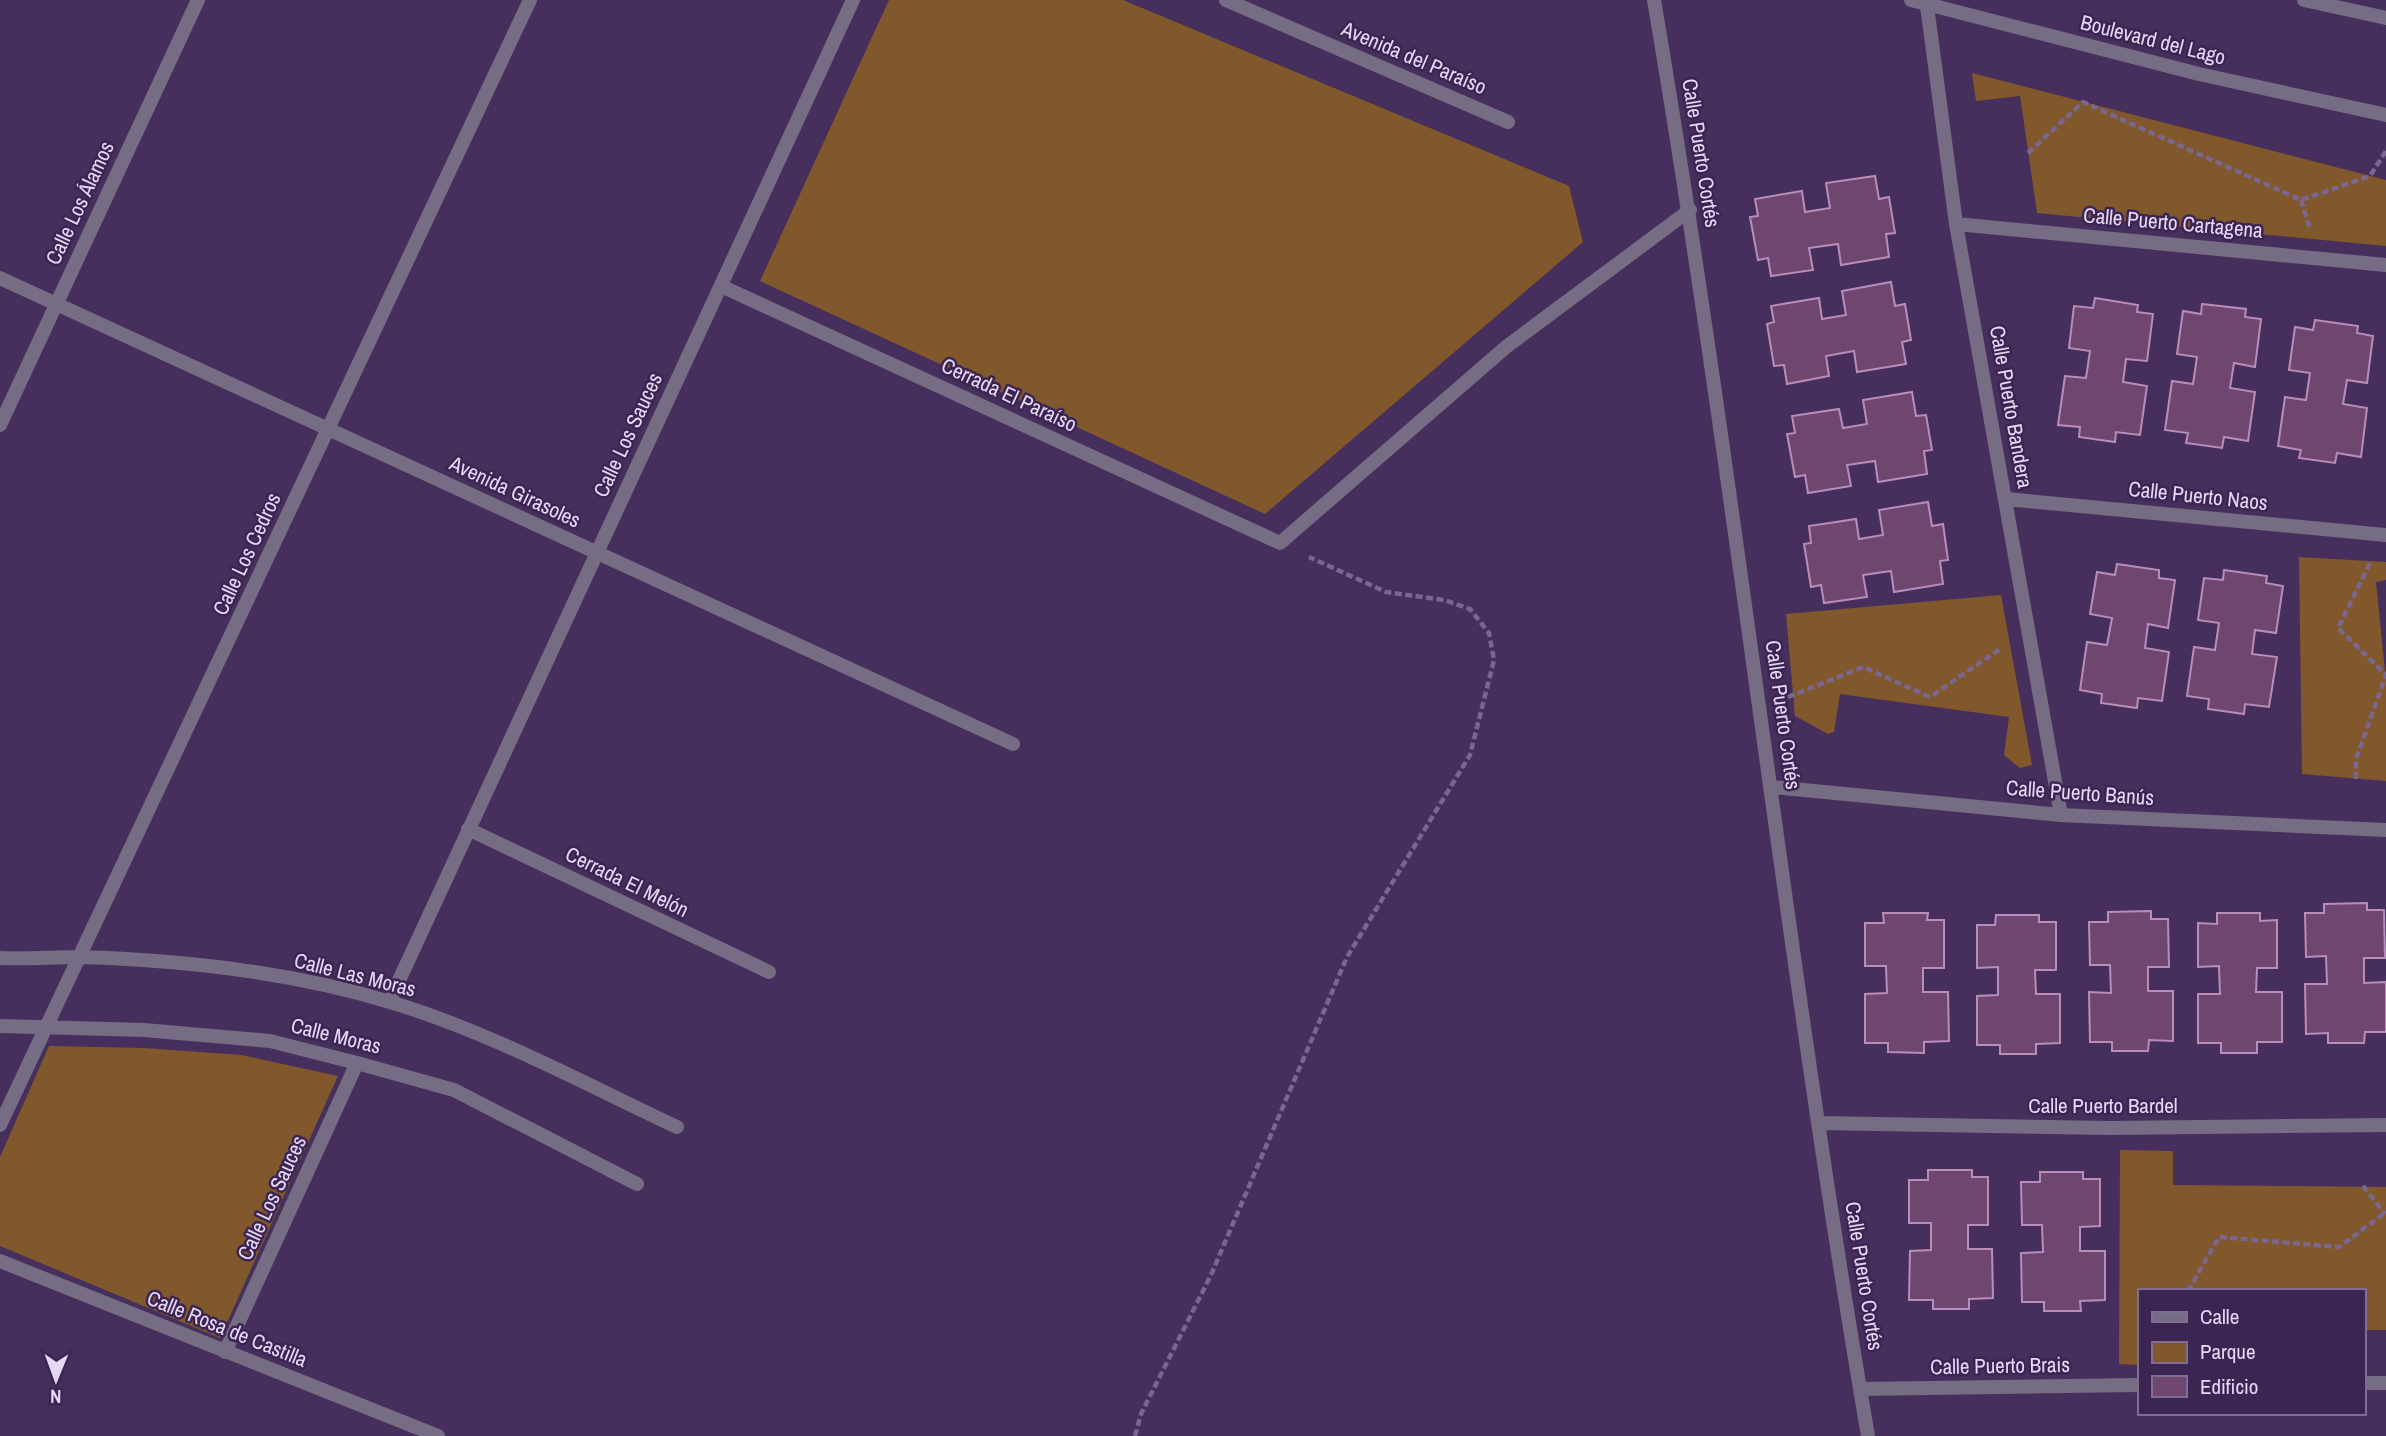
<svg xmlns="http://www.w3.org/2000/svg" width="2386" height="1436" viewBox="0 0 2386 1436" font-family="'Archivo Narrow',sans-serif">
<rect width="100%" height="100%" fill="#462f5d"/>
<path fill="#81582b" d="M 889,0 L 1123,0 L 1569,186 L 1583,242 L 1265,514 L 760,281 Z
M 1972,73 L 2386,180 L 2386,246 L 2037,213 L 2020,96 L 1976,101 Z
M 2299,557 L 2386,562 L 2386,580 L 2376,582 L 2386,681 L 2386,781 L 2302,774 Z
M 2001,595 L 2032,765 L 2020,768 L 2004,755 L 2009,717 L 1840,694 L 1834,732 L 1828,734 L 1795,716 L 1786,614 Z
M 49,1046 L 144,1048 L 241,1055 L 338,1076 L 220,1338 L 0,1246 L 0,1157 Z
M 2120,1150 L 2173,1151 L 2173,1185 L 2386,1187 L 2386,1330 L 2363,1330 L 2363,1291 L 2139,1291 L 2139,1365 L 2119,1364 Z"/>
<path fill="#6f4670" stroke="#b98dba" stroke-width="2" d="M 1875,176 L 1879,199 L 1889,197 L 1895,233 L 1886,234 L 1889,257 L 1841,265 L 1838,244 L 1809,248 L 1813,270 L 1771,276 L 1768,258 L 1758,260 L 1750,217 L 1758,216 L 1755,199 L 1802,191 L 1805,212 L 1830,208 L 1826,183 Z
M 1891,282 L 1895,306 L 1905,304 L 1911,340 L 1902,342 L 1906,364 L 1857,372 L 1854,351 L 1826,356 L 1829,376 L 1787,384 L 1784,365 L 1774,366 L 1767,324 L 1774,322 L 1771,306 L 1819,298 L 1822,319 L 1846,315 L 1842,291 Z
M 2095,298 L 2138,305 L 2137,312 L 2153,314 L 2147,361 L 2126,359 L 2123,382 L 2147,386 L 2140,435 L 2116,432 L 2115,442 L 2079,437 L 2080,427 L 2058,425 L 2065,376 L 2086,378 L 2090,351 L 2069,348 L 2074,306 L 2093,308 Z
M 2202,304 L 2246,309 L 2245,317 L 2261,319 L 2255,367 L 2234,363 L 2230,388 L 2255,392 L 2248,441 L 2224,437 L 2222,448 L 2186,443 L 2188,433 L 2165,430 L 2172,381 L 2193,384 L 2197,357 L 2177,354 L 2183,311 L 2201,314 Z
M 2315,320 L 2358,326 L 2357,333 L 2373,336 L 2367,383 L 2347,380 L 2343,404 L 2367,408 L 2361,457 L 2337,453 L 2335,463 L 2299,458 L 2301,450 L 2278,446 L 2285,397 L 2306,400 L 2310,373 L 2289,370 L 2295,327 L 2313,330 Z
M 1912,392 L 1916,416 L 1926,415 L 1932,450 L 1924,451 L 1927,474 L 1878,482 L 1875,461 L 1847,465 L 1851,486 L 1808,493 L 1805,475 L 1795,477 L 1787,434 L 1795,433 L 1792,416 L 1839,409 L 1843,428 L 1867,424 L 1863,400 Z
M 1928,502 L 1932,526 L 1943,524 L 1948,560 L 1940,561 L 1943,584 L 1894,592 L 1891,571 L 1863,575 L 1867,597 L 1824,603 L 1821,585 L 1811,587 L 1804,544 L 1811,543 L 1809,526 L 1856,519 L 1859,539 L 1883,535 L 1879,510 Z
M 2117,564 L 2159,570 L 2159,578 L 2175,580 L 2168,628 L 2148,624 L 2145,648 L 2169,652 L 2162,701 L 2138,698 L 2137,708 L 2101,703 L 2102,694 L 2080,690 L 2087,642 L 2107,645 L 2112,618 L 2090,614 L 2097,572 L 2115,575 Z
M 2224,570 L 2267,576 L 2266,583 L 2283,586 L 2276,633 L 2255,630 L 2252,654 L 2277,657 L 2269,707 L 2245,704 L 2244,714 L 2208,709 L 2209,699 L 2187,696 L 2194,647 L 2215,650 L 2219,623 L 2198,620 L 2204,578 L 2223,580 Z
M 2367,903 L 2367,910 L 2384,910 L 2385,958 L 2364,958 L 2364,983 L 2386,982 L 2386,1032 L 2365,1032 L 2364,1043 L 2328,1043 L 2328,1033 L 2306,1034 L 2305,984 L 2327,984 L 2326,956 L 2306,957 L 2305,913 L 2324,913 L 2324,904 Z
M 2151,911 L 2151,919 L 2168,919 L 2169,967 L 2148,967 L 2148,991 L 2173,991 L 2173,1041 L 2149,1040 L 2148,1051 L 2112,1051 L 2112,1042 L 2090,1042 L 2089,992 L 2111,993 L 2110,965 L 2090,965 L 2089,922 L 2108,922 L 2108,912 Z
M 1883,913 L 1928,913 L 1927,920 L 1944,920 L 1944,968 L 1923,968 L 1923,992 L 1948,992 L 1949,1041 L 1924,1042 L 1924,1053 L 1888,1052 L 1888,1043 L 1865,1043 L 1865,994 L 1887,993 L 1886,966 L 1865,966 L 1865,923 L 1884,923 Z
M 2217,913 L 2260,913 L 2260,921 L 2277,920 L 2277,968 L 2257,968 L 2256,992 L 2282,992 L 2282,1042 L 2257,1042 L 2257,1053 L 2221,1053 L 2221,1043 L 2198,1043 L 2198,994 L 2220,994 L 2219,966 L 2198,967 L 2198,923 L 2217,924 Z
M 1996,915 L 2039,915 L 2039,922 L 2056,922 L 2056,970 L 2035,970 L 2036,994 L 2060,994 L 2060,1043 L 2036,1044 L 2036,1054 L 2000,1054 L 2000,1045 L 1977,1045 L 1977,996 L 1998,995 L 1998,967 L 1977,968 L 1977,925 L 1995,925 Z
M 1928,1170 L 1972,1170 L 1972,1177 L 1988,1177 L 1988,1225 L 1968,1225 L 1968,1249 L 1992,1249 L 1993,1298 L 1969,1299 L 1969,1309 L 1933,1309 L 1933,1300 L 1909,1300 L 1910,1251 L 1931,1250 L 1931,1223 L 1909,1223 L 1909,1180 L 1928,1180 Z
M 2040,1172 L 2083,1172 L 2083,1179 L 2100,1179 L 2100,1226 L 2080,1227 L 2080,1251 L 2105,1251 L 2105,1300 L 2080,1301 L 2081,1311 L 2044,1311 L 2044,1302 L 2022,1302 L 2021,1253 L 2043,1252 L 2042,1225 L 2022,1225 L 2021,1182 L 2040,1182 Z"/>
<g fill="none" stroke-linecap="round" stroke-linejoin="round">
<path stroke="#7a668f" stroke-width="4.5" stroke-dasharray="7 3.5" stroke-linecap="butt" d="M 2028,153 L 2083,102 L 2301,200 L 2370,176 L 2386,151
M 2301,200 L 2310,229
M 1788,697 L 1863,667 L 1930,697 L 2000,649
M 2356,779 L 2356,759 L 2386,675 L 2338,628 L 2370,563
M 2363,1186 L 2385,1214
M 2188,1291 L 2219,1237 L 2339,1247 L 2386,1212
M 1135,1436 L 1141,1414 L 1211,1275 L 1347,957 L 1470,755 L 1494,660 L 1489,633 L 1470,609 L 1444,600 L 1386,592 L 1309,557"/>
<path stroke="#766c83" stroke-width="14" d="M 1226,0 L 1508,122
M 1654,0 C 1735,477 1786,959 1868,1436
M 1927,6 L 1956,224 L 2061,815
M 1956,224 L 2386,265
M 0,278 L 1013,744
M 721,286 L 1280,543 L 1506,347 L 1690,210
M 0,425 L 198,0
M 2006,499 L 2386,535
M 1772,787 L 2061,815 L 2386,830
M 468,829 L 769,972
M 0,958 C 27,959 53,957 80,957 C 182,960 291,972 390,1002 C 490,1032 583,1083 677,1127
M 389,1002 L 853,0
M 0,1026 L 144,1030 L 270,1041 L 357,1063 L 454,1090 L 637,1184
M 1819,1123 L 2110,1128 L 2386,1125
M 0,1125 L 530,0
M 0,1261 L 438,1436
M 225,1352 L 357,1063
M 2363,1383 L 2386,1383
M 1860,1389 L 2139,1385"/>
<path stroke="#766c83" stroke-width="14" d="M 1911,0 L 2199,74 L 2386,115
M 2304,0 L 2386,18"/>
</g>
<g text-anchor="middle" stroke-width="5" stroke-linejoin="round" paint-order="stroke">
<g font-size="21" fill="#e5d8f5" stroke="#3c2552">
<text transform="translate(2153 40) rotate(14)" y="7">Boulevard del Lago</text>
<text transform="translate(1414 58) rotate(23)" y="7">Avenida del Paraíso</text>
<text transform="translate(1701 153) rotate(81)" y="7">Calle Puerto Cortés</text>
<text transform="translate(80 203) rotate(-65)" y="7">Calle Los Álamos</text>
<text transform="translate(2173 223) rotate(5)" y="7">Calle Puerto Cartagena</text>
<text transform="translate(1009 395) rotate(25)" y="7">Cerrada El Paraíso</text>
<text transform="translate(2011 407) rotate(80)" y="7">Calle Puerto Bandera</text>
<text transform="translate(628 435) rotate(-65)" y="7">Calle Los Sauces</text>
<text transform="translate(515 492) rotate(25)" y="7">Avenida Girasoles</text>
<text transform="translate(2198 496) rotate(6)" y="7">Calle Puerto Naos</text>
<text transform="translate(247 554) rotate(-65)" y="7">Calle Los Cedros</text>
<text transform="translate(1783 715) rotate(82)" y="7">Calle Puerto Cortés</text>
<text transform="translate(2080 793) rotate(4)" y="7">Calle Puerto Banús</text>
<text transform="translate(627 882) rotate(26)" y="7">Cerrada El Melón</text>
<text transform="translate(355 975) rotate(14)" y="7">Calle Las Moras</text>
<text transform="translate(336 1036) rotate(14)" y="7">Calle Moras</text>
<text x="2103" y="1113">Calle Puerto Bardel</text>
<text transform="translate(272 1198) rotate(-65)" y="7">Calle Los Sauces</text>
<text transform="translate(1864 1276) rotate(81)" y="7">Calle Puerto Cortés</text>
<text transform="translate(227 1329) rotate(22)" y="7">Calle Rosa de Castilla</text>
<text transform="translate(2000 1366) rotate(-1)" y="7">Calle Puerto Brais</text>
</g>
</g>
<rect x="2138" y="1289" width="228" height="126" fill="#3c2552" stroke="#806d93" stroke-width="2"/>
<rect x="2152" y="1312" width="35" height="10" fill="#766c83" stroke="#806d93" stroke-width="2"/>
<text x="2200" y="1324" font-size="21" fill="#e5d8f5">Calle</text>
<rect x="2152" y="1342" width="35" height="21" fill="#81582b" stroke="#806d93" stroke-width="2"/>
<text x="2200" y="1359" font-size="21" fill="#e5d8f5">Parque</text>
<rect x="2152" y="1376" width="35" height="21" fill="#6f4670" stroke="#806d93" stroke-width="2"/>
<text x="2200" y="1394" font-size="21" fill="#e5d8f5">Edificio</text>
<g transform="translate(56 1380) rotate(181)" stroke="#3c2552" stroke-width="5" paint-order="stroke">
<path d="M0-5L12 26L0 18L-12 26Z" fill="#e5d8f5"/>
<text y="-10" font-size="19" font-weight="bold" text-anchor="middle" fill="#e5d8f5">N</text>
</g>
</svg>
